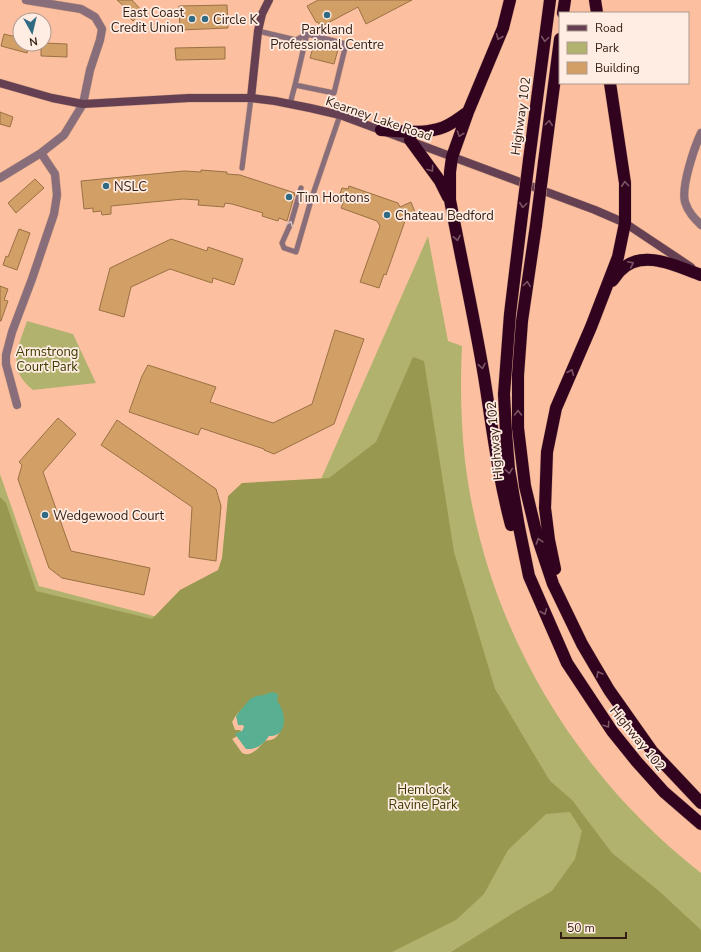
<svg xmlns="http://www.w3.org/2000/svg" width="701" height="952" viewBox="0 0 701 952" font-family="'Nunito Sans',sans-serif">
<rect width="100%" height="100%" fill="#fcc0a1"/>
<path fill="#b2b26f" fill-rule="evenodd" d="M 428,236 L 448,341 L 462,346 C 460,384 461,423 465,461 C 485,624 572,772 701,873 L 701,952 L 0,952 L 0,474 L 39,586 L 272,647 L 318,486 ZM 241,710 L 281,729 C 279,734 277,738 271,740 C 270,740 266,741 265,741 C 259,747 252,758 242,753 L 232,739 L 237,736 L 241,730 L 235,730 L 232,722 L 236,715 Z
M 27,321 L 73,334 L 96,383 L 33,390 C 6,369 18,348 27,321 Z"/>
<path fill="#989850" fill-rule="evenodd" d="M 413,357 L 424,361 L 454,552 L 495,689 L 550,781 L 572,800 L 612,853 L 659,891 L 701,930 L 701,952 L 451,952 L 515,912 L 552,891 L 575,859 L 582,831 L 570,812 L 546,814 L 508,850 L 484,894 L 456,920 L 392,952 L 0,952 L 0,497 L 6,503 L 36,591 L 152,619 L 180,590 L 218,570 L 222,558 L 228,496 L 242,483 L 329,478 L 376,442 ZM 241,710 L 281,729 C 279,734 277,738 271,740 C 270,740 266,741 265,741 C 259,747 252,758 242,753 L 232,739 L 237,736 L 241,732 L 240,730 L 235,730 L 232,722 L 236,715 Z"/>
<path fill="#59af91" d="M 272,692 L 278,694 L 277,701 C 286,711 289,737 269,736 C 264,744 256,750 246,749 L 235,734 L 242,731 L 244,727 L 243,725 L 238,725 L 236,716 L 250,699 L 256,696 L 264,695 Z"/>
<path fill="#d29f66" stroke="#9a7143" d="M 117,0 L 132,0 L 143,12 L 133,21 L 124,11 L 126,8 Z
M 318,0 L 412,0 L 366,24 L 358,7 L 324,25 L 316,22 L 307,6 Z
M 227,5 L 228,28 L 180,30 L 179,6 Z
M 4,34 L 20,38 L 20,44 L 29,44 L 27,53 L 1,46 Z
M 315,40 L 339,46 L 334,64 L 310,58 Z
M 44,43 L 67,44 L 67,57 L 41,56 L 41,44 Z
M 225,47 L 225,59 L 176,60 L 175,48 Z
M 0,112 L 13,117 L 10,127 L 0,124 Z
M 201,170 L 227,172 L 227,174 L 240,175 L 295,193 L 287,221 L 279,218 L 278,221 L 262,216 L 263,213 L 232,204 L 225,203 L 224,207 L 198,205 L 199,200 L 183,199 L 111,206 L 111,214 L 102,215 L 101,211 L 93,212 L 93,208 L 84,209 L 81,181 L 184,171 L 201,172 Z
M 35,179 L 44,188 L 16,213 L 8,203 Z
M 349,186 L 398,203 L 400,207 L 411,202 L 415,212 L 404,217 L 405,221 L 386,275 L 384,274 L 379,288 L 360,282 L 380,226 L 377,221 L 341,208 L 344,201 L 338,199 L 342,188 L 348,189 Z
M 19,229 L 30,233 L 17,270 L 3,265 L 6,256 L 8,257 Z
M 171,239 L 207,251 L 208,247 L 243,259 L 234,285 L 213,278 L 212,283 L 170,269 L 131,287 L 124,317 L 99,310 L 110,268 Z
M 0,286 L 8,289 L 4,300 L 8,301 L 1,321 L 0,321 Z
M 335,330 L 364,339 L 334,424 L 274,454 L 264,450 L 264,449 L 201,428 L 198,435 L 129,412 L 142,376 L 148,365 L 216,387 L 210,402 L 273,423 L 312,404 Z
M 58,418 L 76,434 L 43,472 L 71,551 L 150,568 L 144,595 L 62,578 L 49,568 L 18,479 L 22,465 L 19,462 Z
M 117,420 L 216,489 L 221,506 L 216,561 L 189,557 L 192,507 L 101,445 Z"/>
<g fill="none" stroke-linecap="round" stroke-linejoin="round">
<defs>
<path id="lane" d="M 258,31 L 296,40 L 307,34 L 346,44 L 334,93 L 295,85 L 290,104
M 295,85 L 307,34
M 242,168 L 251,98
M 301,188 L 291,223 L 282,243 L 284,248 L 296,252 L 312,197 L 340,115"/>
<path id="street" d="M 701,133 C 694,148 681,187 685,202 C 688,212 694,218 701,225
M 0,178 L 41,153 L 64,135 L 83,104 L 90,70 L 100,40 L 102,29 L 95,17 L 81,9 L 26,0
M 17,405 L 6,364 L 6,355 L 12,332 L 32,279 L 54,214 L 57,195 L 55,174 L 41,153"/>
<path id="secondary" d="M 0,83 L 52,98 L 83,104 L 189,98 L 251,98 L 275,101 L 310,108 L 340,115 L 595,210 L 625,223 L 691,267
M 251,98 L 258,31 L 262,14 L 269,0"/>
<path id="highway" d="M 510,0 L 503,28 L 468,112 L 452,157 L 450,172 L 450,200 C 461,258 474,317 484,376 C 492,426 498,476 511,525
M 595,0 L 597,13
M 563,13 L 565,0
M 381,130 C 399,131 420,134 438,129 C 449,127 459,118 468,112
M 410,140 L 440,181 L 448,197
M 529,160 L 550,0
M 544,162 L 560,39
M 521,223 L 510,314 L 504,394 L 506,432 L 509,469 L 519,527 L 529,576 L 567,663 L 612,731 L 637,762 L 664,792 L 701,824
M 536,225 L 522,321 L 518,375 L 518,428 L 525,486 L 537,536 L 553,584 L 582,644 L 609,690 L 652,751 L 701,803
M 612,281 C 615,278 617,274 620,271 C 642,248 676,266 701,275
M 555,569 L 549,540 L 545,508 L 547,452 L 556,408 L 591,327 L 618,257 L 625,223 L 625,183 L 610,83"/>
</defs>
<use href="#lane" stroke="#d49f84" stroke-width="6"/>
<use href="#street" stroke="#d49f84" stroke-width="9"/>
<use href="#secondary" stroke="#d49f84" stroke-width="9"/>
<use href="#highway" stroke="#d49f84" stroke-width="13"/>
<use href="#lane" stroke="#886e7a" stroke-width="5"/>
<use href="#street" stroke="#886e7a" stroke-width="8"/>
<use href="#secondary" stroke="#644052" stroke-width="8"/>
<use href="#highway" stroke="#32031f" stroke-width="12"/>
<defs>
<path id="highway-bridge" d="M 521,223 L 529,160
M 536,225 L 544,162"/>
</defs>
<use href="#highway-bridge" stroke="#d49f84" stroke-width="13" stroke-linecap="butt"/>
<use href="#highway-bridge" stroke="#32031f" stroke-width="12"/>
</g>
<defs><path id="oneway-chevron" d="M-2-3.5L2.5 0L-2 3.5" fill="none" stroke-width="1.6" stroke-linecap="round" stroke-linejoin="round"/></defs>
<g stroke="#7a5563">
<use href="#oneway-chevron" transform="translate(499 37) rotate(113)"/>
<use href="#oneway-chevron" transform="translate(545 39) rotate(98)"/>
<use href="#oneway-chevron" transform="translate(549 123) rotate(-82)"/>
<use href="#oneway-chevron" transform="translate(460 134) rotate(109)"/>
<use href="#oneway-chevron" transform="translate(431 169) rotate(54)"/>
<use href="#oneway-chevron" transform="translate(625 184) rotate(-94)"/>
<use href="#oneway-chevron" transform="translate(523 205) rotate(97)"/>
<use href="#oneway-chevron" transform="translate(457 238) rotate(79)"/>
<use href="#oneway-chevron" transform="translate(631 264) rotate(-26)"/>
<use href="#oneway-chevron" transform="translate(527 284) rotate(-82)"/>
<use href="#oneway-chevron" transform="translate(482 366) rotate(79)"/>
<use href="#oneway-chevron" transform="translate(571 372) rotate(-67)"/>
<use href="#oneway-chevron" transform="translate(518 413) rotate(-90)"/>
<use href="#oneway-chevron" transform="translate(509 471) rotate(82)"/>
<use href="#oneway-chevron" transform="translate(539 541) rotate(-108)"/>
<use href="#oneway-chevron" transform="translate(544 612) rotate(67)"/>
<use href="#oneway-chevron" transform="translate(599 674) rotate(-119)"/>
<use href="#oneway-chevron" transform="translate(607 725) rotate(56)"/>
</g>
<use stroke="#d5c0be" href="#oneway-chevron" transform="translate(290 224) rotate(-69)"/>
<g fill="#306a83" stroke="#ffece2" stroke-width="1.5">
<circle cx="327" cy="15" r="4"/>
<circle cx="192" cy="19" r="4"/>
<circle cx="205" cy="19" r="4"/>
<circle cx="106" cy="186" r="4"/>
<circle cx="289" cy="197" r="4"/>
<circle cx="387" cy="215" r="4"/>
<circle cx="45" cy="515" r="4"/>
</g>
<g text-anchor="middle" stroke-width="3.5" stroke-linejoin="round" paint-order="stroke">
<g font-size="13" fill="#341d11" stroke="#ffece2" text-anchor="start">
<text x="184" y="17" text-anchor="end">East Coast<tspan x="184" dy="15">Credit Union</tspan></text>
<text x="213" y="24">Circle K</text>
<text x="327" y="34" text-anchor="middle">Parkland<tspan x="327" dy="15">Professional Centre</tspan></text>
<text x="114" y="191">NSLC</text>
<text x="297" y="202">Tim Hortons</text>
<text x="395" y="220">Chateau Bedford</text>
<text x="53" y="520">Wedgewood Court</text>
</g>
<g font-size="13" fill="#341d11" stroke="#ffece2">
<text transform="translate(520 116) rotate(-82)" y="5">Highway 102</text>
<text transform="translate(379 118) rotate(19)" y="5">Kearney Lake Road</text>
<text transform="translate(494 441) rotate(-95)" y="5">Highway 102</text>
<text transform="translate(638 738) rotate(51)" y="5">Highway 102</text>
</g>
<g font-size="13" fill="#3c3b00" stroke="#ffece2">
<text x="47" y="356">Armstrong<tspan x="47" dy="15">Court Park</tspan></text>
<text x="423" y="794">Hemlock<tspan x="423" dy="15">Ravine Park</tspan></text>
</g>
</g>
<rect x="559" y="12" width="130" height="72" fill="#ffece2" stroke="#ae998e"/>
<rect x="567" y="25" width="20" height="6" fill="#644052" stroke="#ae998e"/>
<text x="595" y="32" font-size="12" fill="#341d11">Road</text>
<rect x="567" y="42" width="20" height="12" fill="#b2b26f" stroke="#ae998e"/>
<text x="595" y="52" font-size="12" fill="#341d11">Park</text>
<rect x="567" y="62" width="20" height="12" fill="#d29f66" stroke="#ae998e"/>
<text x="595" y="72" font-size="12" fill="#341d11">Building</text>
<g transform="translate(32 32) rotate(172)"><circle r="19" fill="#ffece2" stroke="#ae998e"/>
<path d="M0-3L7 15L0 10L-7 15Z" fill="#306a83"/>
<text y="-6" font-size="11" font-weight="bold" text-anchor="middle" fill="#341d11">N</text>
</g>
<path d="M561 932v6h65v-6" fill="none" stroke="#341d11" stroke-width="2"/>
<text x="567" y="932" font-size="12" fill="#341d11" stroke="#ffece2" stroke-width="3" paint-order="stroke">50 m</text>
</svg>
